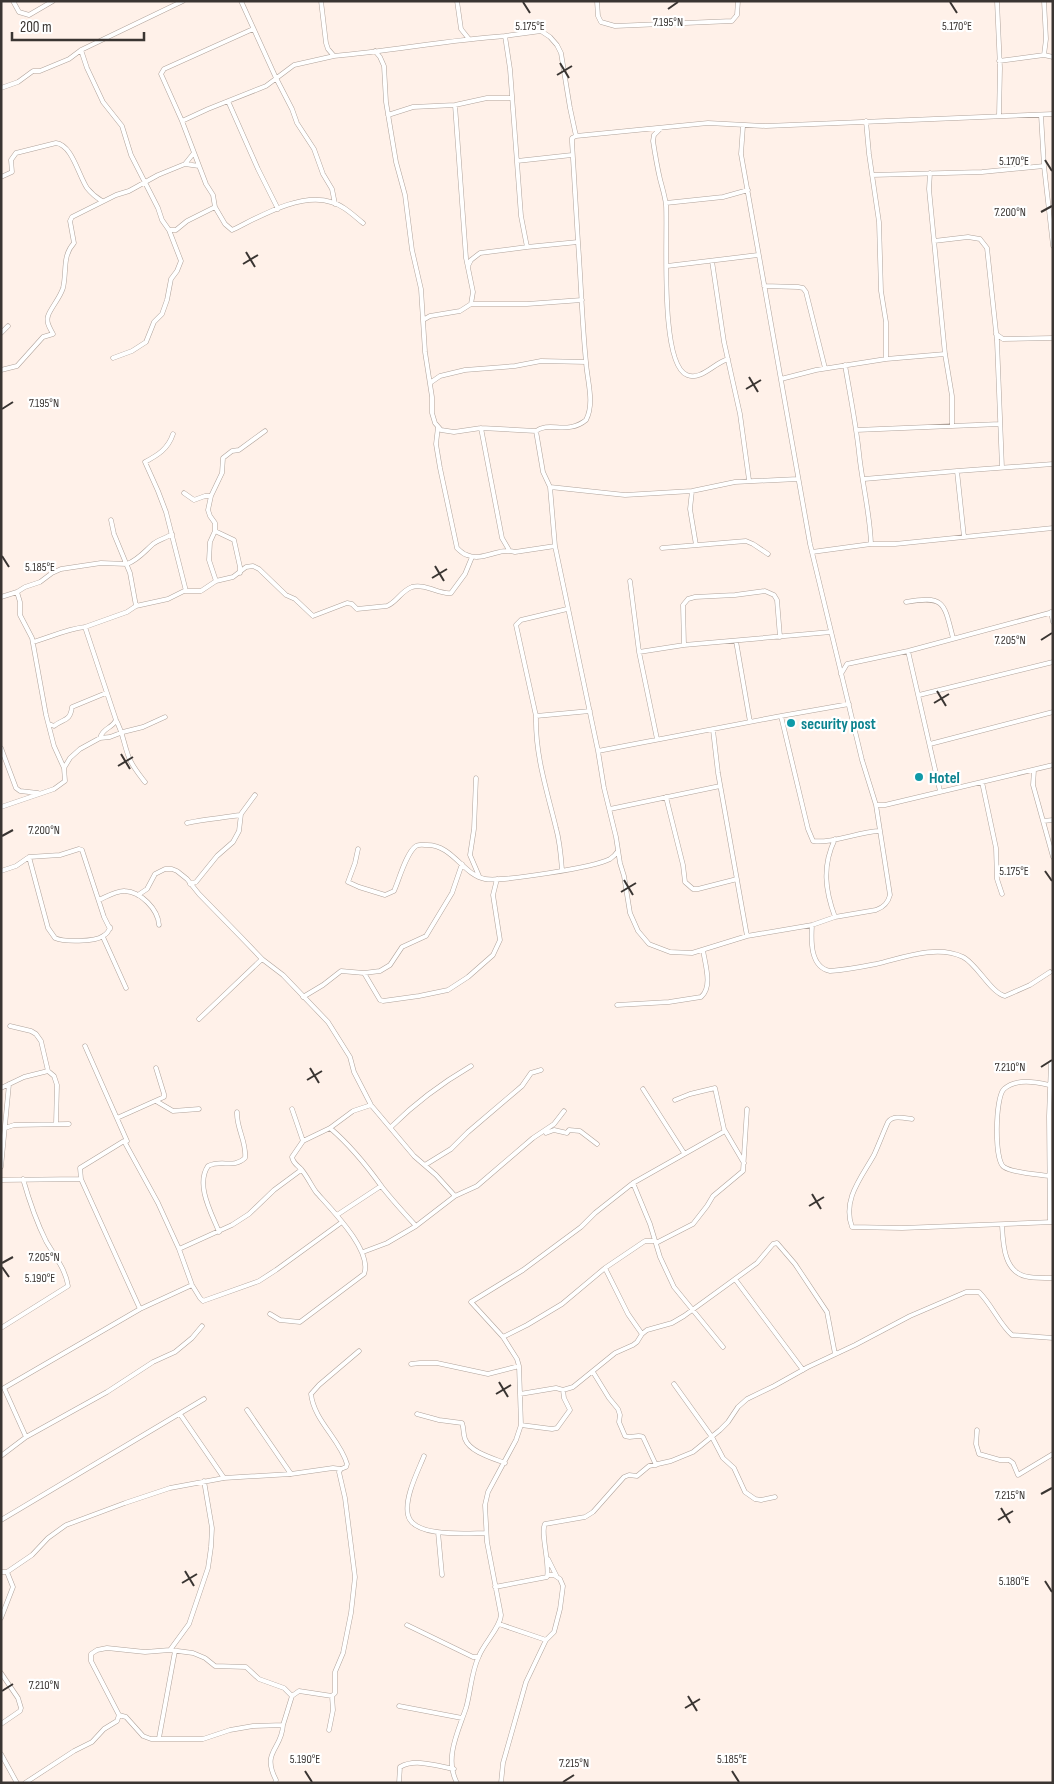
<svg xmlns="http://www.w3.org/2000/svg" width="1054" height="1784" viewBox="0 0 1054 1784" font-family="'Sofia Sans Condensed',sans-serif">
<rect width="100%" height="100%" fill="#fff1e9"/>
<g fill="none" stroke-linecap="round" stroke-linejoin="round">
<defs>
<path id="minor" d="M 13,1 L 19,12 L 29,15 L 53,1
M 241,1 L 276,78 L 292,109 L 297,123 L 314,149 L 323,174 L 332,189 L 335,204
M 321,1 L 326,43 L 328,49 L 334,56 C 391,51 448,40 505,36 L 510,69 L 521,216 L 527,247 L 578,242 L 572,142 L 572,138 L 576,136 L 708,123 L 766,126 L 1053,114
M 457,1 L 461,29 L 469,39
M 597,1 L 598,16 L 601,22 L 615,26 L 732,21 L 737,15 L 738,1
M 997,1 L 1000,68 L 999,116
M 1044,1 L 1046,39 L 1044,55
M 253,29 L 164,69 L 161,74 L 182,121 L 206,184 L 213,195 L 215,207 L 225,224 L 232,230 C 259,217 300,192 331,202 C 343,205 353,215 363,223
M 505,36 L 541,31 L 550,37 L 557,45 L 561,53 L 570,108 L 576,136
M 81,50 L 87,68 L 103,102 L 122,126 L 131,155 L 158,208 L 162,220 L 169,230 L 181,261 L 177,271 L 171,279 L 167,300 L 162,314 L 154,322 L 146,342 L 132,351 L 113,358
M 375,51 L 380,57 L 384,66 L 386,102 L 396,162 L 405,195 L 412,250 L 421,289 L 425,352 L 432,397 L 432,413 L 435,423 L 441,430 L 454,432 L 481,428 L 536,431 C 549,421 568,435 586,420 C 595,403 587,380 586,362 C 582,322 581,282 578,242
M 999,61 L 1044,55 L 1053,57
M 1,88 L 18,82 L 33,71 L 40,71 L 69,59 L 81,50 L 183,1
M 228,101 L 258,169 L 278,209
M 455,105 L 466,258 L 473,292 L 471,304
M 388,115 L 413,107 L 455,105 L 487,98 L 512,98
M 1041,115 L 1044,166 L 1053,246
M 182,121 L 208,109 L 266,86 L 294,65 L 334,56
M 743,126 L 741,154 L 810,544 L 862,760 L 876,805 L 885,805 L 1053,765
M 661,128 L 654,135 L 653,141 C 655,154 657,166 660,179 C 662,187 665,196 666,205 C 668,234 659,364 687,375 C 701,381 714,363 728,359
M 517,161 L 572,155
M 185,164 L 199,166
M 930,173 L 929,189 L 945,354 L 952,396 L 952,426
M 872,175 L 982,172 L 1044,166
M 1,177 L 12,172 L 11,160 L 16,153 L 56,143 C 72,145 78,174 87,188 C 91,193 97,198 102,201
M 666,203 L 723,197 L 748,190
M 169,230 L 176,230 L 187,221 L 215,207
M 934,241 L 968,237 L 980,239 L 987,248 L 997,341 L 1002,468
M 712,261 L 724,342 L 740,414 L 749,480
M 468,266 L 471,260 L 480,253 L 527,247
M 667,266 L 758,255
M 764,286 L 798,287 L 803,288 L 806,292 L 825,368
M 423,320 L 430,316 L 460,311 L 471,304 L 527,304 L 582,300
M 1,333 L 8,326
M 996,334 L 1003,339 L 1053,338
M 886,359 L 945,354
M 845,365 C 850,395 856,424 859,453 C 862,483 870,513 871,544
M 1,370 L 17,366 L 43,337 L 53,334 C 50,328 46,323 48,316 C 50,309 60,298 63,288 C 67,271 62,256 74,243 L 70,221 L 72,217 L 116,195 L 129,191 L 158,175 L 185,164 L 193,154
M 781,379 L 816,370 L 886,359 L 886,322 L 881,291 L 879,222 L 869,154 L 866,121
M 430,383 L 440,376 L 465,370 L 515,366 L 541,361 L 586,362
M 438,427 L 436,444 L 440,468 L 457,548 C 460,551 463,554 467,555 C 482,562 499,547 515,552 L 555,546
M 481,428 L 502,538 L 509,550
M 856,430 L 1000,424
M 536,431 L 543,472 L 550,487 L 555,546 L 598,751 L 781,716 L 849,704
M 173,434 C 168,449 158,455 145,462 L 158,491 L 166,512 L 186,591
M 957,471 L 1053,464
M 864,479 L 957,471 L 964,537
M 550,487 L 625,495 L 692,491 L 735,482 L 798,479
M 692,491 L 690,509 L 696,545
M 184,493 L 194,500 L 205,496 L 211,496
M 111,520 L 114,534 L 130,573 L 136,606
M 215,531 L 234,540 L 240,567 L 240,573
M 662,548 L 746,541 L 753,544 L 768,554
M 812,552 L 871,544 L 895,544 L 1053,528
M 216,581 L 209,560 L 210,542 L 215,531 L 215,523 L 210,516 L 208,510 L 211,496 L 222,473 L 223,458 L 232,451 L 239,450 L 265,431
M 630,581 L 639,652
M 1,597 L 17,592
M 906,602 C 945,595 944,603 953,638
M 1051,612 L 1053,622
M 85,627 L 127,612 L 136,606 L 168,599 L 184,591 L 201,591 L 216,581 L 233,577 L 246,567 L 253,566 L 259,569 L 286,595 L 295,599 L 313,616 L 347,603 L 352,604 L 357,609 L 387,606 C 397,602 401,591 412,587 C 425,583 440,595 451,593 L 465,574 L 472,557
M 736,641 L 750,722
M 33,642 C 50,637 67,629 85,627 L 116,720 C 123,733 123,741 128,755 C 131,765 138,773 145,782
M 684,645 L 683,605 L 688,599 L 695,597 L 735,595 L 765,591 L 774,595 L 777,600 L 780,637
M 908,651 L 940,791
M 841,674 L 847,664 L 908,651 L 1053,612
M 919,695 L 1053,662
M 536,716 L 590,711
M 781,716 L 808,829 L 813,841 C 830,844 859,832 878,831
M 49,724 L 54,726 C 64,718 70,722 72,707 L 106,693
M 713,730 L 718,773 L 747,936
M 100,738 C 103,727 112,729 116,720
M 657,739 L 639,652 L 684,645 L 831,632
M 930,744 L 1053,712
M 1,748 L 16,788 L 20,791 L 38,793
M 598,751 L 604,788 L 616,837 L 620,863 L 624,876 L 630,913 L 638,931 L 649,944 L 670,952 L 692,953 L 747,936 L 812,925 L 835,917 L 876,910 C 884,907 888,903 890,895 L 876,805
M 64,768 L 70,758 L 80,749 L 100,738 L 110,737 L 123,732 L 143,727 L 165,717
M 1034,770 L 1033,785 L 1043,821 L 1053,820
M 476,778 L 474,829 L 470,855 L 479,876
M 982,782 L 996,848 L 997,879 L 1002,894
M 666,797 L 683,865 L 685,882 L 693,889 L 698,889 L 737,879
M 1,807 L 54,789 L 65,781 L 64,768 L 54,746 L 46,715 L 32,638 L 20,615 L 20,602 L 17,592 L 25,587 L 40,582 L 52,573 L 61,569 L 101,563 L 127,564 C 138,560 144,552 153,544 C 158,540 166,538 172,534
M 610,809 L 720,786
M 1043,821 L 1053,857
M 187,823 C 205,819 222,818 240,815
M 835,839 C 822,866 825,890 835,917
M 358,849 L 355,863 L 348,882 L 359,887 L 385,895 L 394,891 C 399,880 406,853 416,846 C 419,844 424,845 427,845 C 453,845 463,875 485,879 C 502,882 595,867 610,859 C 613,857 616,854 618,851
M 562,870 C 561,856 560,842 556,828 C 547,791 535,755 536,716 L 516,625 L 521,620 L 567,609
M 1,871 L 16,866 L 29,857 L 60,855 L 79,849 L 82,850 L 104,917 L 110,929 L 110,927 C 109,931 107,934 103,936 C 95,942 63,942 55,938 L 48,928 L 29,857
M 190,884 L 196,882 L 217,856 L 233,842 L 239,831 L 241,814 L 255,795
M 138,895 L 147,889 L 155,874 L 165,869 L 172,869 L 177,871 L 187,879 L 199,894 L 240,936 L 262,959 L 283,975 L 328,1022 L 350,1057 L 354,1072 L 371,1105 L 414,1156 L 436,1175 L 455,1196
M 99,900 C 106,897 117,890 125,891 C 141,892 158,909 159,925
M 812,925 C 811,941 810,967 830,971 C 845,970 861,967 876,964 C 902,958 937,944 963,957 C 977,964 991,993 1005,996 L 1030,985 L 1050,972
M 103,937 L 126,988
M 364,973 L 380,1000 L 383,1001 L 419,996 L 448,990 L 468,977 L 493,955 L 500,940 L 493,895 L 497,879
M 303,997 L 323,985 L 341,971 L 364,973 L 380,971 L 390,965 L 402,947 L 426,936 L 452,893 L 462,864
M 617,1005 L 669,1002 L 701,997 C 713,987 705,964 703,950
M 199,1019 L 262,959
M 10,1026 L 31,1031 L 36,1034 L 41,1041 L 48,1071 L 54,1076 L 57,1085 L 56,1124
M 85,1046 L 127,1141 L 124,1141 L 80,1168 L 81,1179 L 140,1309
M 1049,1085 C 1036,1082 1016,1078 1004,1089 C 995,1097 994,1161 1004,1167 C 1012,1173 1038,1174 1049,1176
M 1,1088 L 24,1077 L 48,1071
M 643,1089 L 684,1153
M 675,1100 L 690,1094 L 715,1088 L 724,1129 L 744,1163
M 156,1101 L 173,1111 L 199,1109
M 292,1109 L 303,1141
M 117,1118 L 164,1097 L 164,1094 L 156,1068
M 912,1119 C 904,1118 893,1115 888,1122 C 883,1133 879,1144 874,1155 C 861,1178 842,1200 852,1227 L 902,1228 L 1053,1222
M 391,1127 C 415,1103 442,1083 471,1066
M 5,1128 L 14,1125 L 69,1124
M 330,1128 C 350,1145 367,1166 382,1187 C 393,1201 404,1213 416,1226
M 546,1133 L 554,1130 L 567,1133 L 569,1130 L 580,1131 L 597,1144
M 124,1141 L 158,1203 L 179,1249 L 192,1285 L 200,1298 L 203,1301 L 259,1281 L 276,1270 L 342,1222
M 425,1165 L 451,1149 L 468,1132 L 522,1086 L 531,1073 L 541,1070
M 1,1167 L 9,1084
M 1,1180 L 81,1179
M 633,1183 L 650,1224 L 660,1257 L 674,1287 L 723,1347
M 337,1215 L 381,1186
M 1050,1222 L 1049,1116 L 1051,1063
M 1002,1225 C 1003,1245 1004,1274 1029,1277 C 1036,1278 1045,1278 1053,1278
M 219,1232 C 212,1214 195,1185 208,1166 C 222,1159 233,1169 245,1158 C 247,1142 236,1128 237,1112
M 656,1243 L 693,1224 L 707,1206 L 713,1196 L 743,1171 L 747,1109
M 179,1249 L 232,1225 L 249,1214 L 274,1190 L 301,1170
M 363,1252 L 387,1243 L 416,1226 L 455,1196 L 477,1186 L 533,1138 L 554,1124 L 564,1111
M 605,1268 L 628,1314 L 642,1334
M 735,1279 L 803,1370
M 270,1314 L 280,1320 L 300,1322 L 364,1274 C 373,1251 331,1209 316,1192 C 311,1185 307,1176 301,1169 C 297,1165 293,1163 292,1157 L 303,1141 L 330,1128 L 353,1111 L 371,1105
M 1,1328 L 68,1286 C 66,1270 54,1255 46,1241 C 36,1221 29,1200 23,1179
M 503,1337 L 527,1325 L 562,1304 L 605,1268 L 645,1241 L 655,1241
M 411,1364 L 420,1363 L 437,1363 L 488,1374 L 519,1366
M 593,1372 L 609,1398 L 618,1409 L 620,1415 L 619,1422 L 625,1436 C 631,1439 637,1434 643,1437 L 656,1465
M 674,1384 L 712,1437 L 723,1458 L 734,1468 L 745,1492 L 755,1499 L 761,1500 L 775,1497
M 520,1394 L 519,1366 L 517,1359 L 503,1337 L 471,1302 L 523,1270 L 581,1227 L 595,1213 L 633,1183 L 725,1131
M 247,1410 L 291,1474
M 180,1414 L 224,1478
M 417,1414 L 439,1420 L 462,1423 C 464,1428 463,1434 465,1439 C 470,1452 492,1458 505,1463
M 521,1425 L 552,1429 L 557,1428 L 570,1410 L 564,1398 L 563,1390
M 977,1430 L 976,1444 L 979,1454 L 1000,1460 L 1009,1460 L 1013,1463 L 1018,1475 L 1053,1454
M 26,1437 L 107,1392 L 153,1362 L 175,1352 L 192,1338 L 202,1326
M 1,1456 L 26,1437 L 4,1388 L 140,1309 L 192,1285
M 424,1456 C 418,1471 404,1498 408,1515 C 413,1538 468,1533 486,1533
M 1,1520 L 204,1399
M 438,1532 L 442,1575
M 548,1559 L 556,1575
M 1,1572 L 7,1572 L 32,1555 L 48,1538 L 66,1525 L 125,1503 L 170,1488 L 224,1478 L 291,1474 L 333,1468 L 341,1469 L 346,1467 L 347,1464 C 340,1439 314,1421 311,1394 L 319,1385 L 359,1351
M 495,1587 L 547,1577 C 550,1564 540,1531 545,1524 L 585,1517 L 593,1512 L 624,1477 L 629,1475 L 637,1476 L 649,1466 L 671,1461 L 693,1452 L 720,1430 L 728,1422 L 738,1407 L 747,1399 L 774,1386 L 808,1367 L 855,1345 L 910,1316 L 966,1292 L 979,1292 C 992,1305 1000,1325 1012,1335 L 1053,1338
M 1,1618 L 13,1587 L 7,1572
M 499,1624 L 546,1640
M 407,1625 L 473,1657 L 478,1657
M 170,1650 L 189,1624 L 208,1568 L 211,1547 L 212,1528 L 204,1481
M 1,1673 L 18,1698 L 21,1708 L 20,1711 L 1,1724
M 399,1706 L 462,1718
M 119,1715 L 91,1661 L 91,1654 L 97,1650 L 107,1648 L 145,1652 L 170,1650 L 193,1653 L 205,1658 L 215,1666 L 246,1667 L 259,1679 L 284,1688 L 292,1696
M 119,1715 L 126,1717 L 143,1736 L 151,1739 L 203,1739 L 230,1730 L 253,1726 L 283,1725 L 292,1696 L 299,1691 L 332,1696
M 329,1730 L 333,1710 L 332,1696 L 335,1693 L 335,1672 L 343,1653 L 351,1613 L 355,1577 L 345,1498 L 339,1472 L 341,1469
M 159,1738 L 175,1651
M 1,1754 L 17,1783
M 25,1783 L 74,1751 L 92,1742 L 104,1729 L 117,1721 L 119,1715
M 275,1783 L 276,1780 C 261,1751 282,1750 283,1725
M 399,1783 L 400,1767 C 415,1758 437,1766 454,1769
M 457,1783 C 444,1758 458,1732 466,1708 C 471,1691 471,1672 479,1656 C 484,1643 500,1628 501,1615 L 487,1542 L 485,1505 L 488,1492 L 516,1440 L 521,1425 L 520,1394 L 556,1388 L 563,1390 L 573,1387 L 615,1353 L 633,1345 L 637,1342 L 642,1334 L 647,1330 L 672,1323 L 684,1316 L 757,1263 L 773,1244 L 777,1243 L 795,1264 L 827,1312 L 835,1354
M 501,1783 L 503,1763 L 526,1682 L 546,1640 L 554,1632 L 560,1609 L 563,1586 L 560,1579 L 554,1575 L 548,1575"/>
</defs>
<use href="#minor" stroke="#b0a39b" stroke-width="5"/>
<use href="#minor" stroke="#fff" stroke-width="4"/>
</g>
<path fill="none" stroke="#3a3532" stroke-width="2" d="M 523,2 L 530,13M 950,2 L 957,13M 668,9 L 678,2M 560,63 L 569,78M 557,75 L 572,66M 1045,160 L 1052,171M 1041,212 L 1052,206M 246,252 L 255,267M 243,264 L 258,255M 749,377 L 758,392M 746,389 L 761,380M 2,409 L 13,402M 2,556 L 9,567M 435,566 L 444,581M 432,578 L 447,569M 1041,640 L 1052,633M 937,691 L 946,706M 934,703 L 949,694M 121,754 L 130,769M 118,766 L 133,757M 2,836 L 13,830M 1045,871 L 1052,881M 624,880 L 633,895M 621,892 L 636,883M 1041,1067 L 1052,1060M 310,1068 L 319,1083M 307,1080 L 322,1071M 812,1194 L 821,1209M 809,1206 L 824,1197M 2,1263 L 13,1257M 2,1267 L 9,1277M 499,1382 L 508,1397M 496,1394 L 511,1385M 1041,1494 L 1052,1488M 1001,1508 L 1010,1523M 998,1520 L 1013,1511M 185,1571 L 194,1586M 1045,1581 L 1052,1592M 182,1583 L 197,1574M 2,1691 L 13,1684M 688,1696 L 697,1711M 685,1708 L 700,1699M 305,1771 L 312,1782M 732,1771 L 739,1782M 563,1782 L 574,1775"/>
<g fill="#0f9aa8" stroke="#fff" stroke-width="2">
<circle cx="791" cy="723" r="5"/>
<circle cx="919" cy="777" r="5"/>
</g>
<g text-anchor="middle" stroke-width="4.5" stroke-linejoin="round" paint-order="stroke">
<g font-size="16" font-weight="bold" fill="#0d838f" stroke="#fff" text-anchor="start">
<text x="801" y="729">security post</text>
<text x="929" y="783">Hotel</text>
</g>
</g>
<g font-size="12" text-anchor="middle" fill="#3a3532" stroke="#fff" stroke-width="4.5" stroke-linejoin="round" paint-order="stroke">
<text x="668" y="26">7.195°N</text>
<text x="530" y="30">5.175°E</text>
<text x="957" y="30">5.170°E</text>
<text x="1014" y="165">5.170°E</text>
<text x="1010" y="216">7.200°N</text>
<text x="44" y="407">7.195°N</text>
<text x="40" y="571">5.185°E</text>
<text x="1010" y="644">7.205°N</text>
<text x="44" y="834">7.200°N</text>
<text x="1014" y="875">5.175°E</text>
<text x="1010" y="1071">7.210°N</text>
<text x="44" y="1261">7.205°N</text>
<text x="40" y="1282">5.190°E</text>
<text x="1010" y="1499">7.215°N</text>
<text x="1014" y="1585">5.180°E</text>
<text x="44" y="1689">7.210°N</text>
<text x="305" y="1763">5.190°E</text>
<text x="732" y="1763">5.185°E</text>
<text x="574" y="1767">7.215°N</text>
</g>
<rect width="1054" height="1784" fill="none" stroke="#3a3532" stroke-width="5"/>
<path d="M12 32v8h132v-8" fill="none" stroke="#3a3532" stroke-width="2.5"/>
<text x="20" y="32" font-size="15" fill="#3a3532" stroke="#ffffff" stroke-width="4" paint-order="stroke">200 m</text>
</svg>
